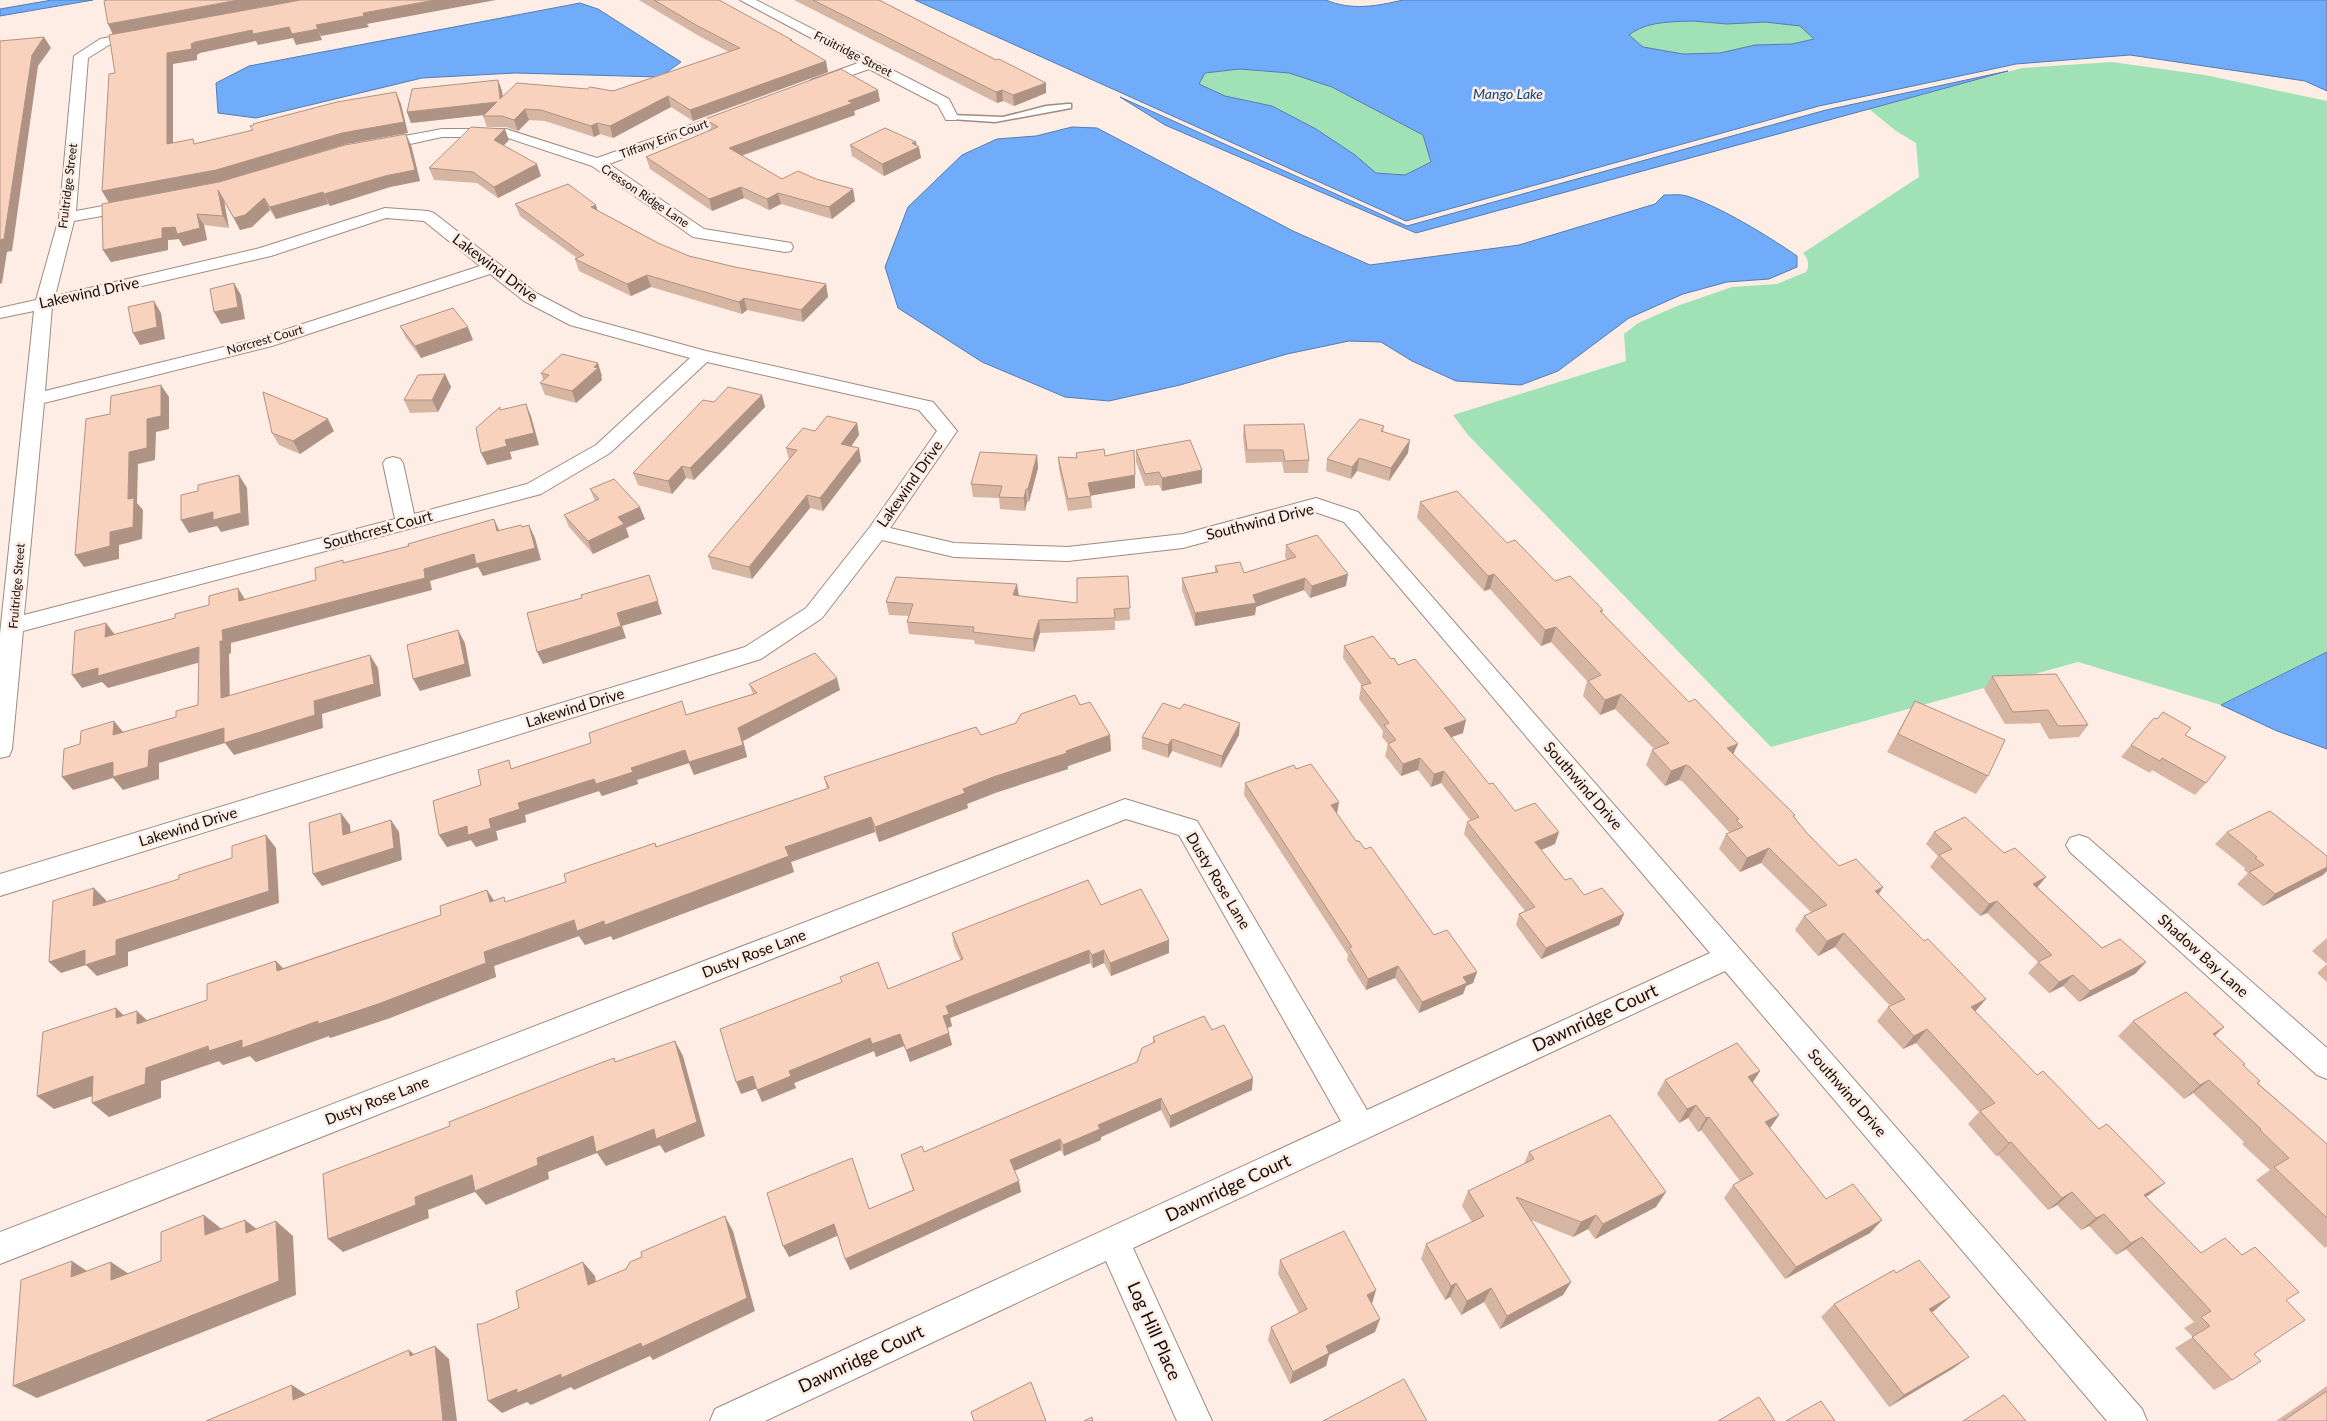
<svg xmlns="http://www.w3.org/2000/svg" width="2327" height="1421" viewBox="0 0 2327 1421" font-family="Lato,sans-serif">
<rect width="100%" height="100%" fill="#feede4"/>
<path fill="#a1e1b6" d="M 1693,21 L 1727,24 L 1765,22 L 1800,26 L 1815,39 L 1792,44 L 1755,45 L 1720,53 L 1683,54 L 1643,47 L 1629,35 C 1648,21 1670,22 1693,21 Z
M 2112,62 L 2205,75 L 2327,101 L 2327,652 L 2221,705 L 2078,662 L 1771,747 L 1468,435 L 1453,415 L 1626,361 L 1624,334 L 1638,323 L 1677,306 L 1732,287 L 1777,284 L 1806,272 C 1810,266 1808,258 1803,253 L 1919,177 L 1916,143 L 1896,131 L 1869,109 L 2022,68 Z
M 1240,69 L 1289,73 L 1332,87 L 1423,135 L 1431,162 L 1405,175 L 1376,173 L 1354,155 L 1316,129 L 1272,106 L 1225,96 L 1199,84 L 1205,73 Z"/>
<path fill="#70acfa" stroke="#547cb2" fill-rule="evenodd" d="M 52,0 L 93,0 L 0,16 L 0,9 Z
M 915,0 L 1326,0 C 1352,11 1377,6 1403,0 L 2327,0 L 2327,91 L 2305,81 L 2130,55 L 2016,64 L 1819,106 L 1406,221 ZM 1693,21 L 1727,24 L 1765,22 L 1800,26 L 1814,39 L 1792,44 L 1755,45 L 1720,53 L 1683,54 L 1643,47 L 1629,35 C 1647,21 1671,22 1693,21 ZM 1240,69 L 1289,73 L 1332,87 L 1423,135 L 1431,162 L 1405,175 L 1376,173 L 1355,155 L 1316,129 L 1272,106 L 1225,96 L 1199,84 L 1205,73 Z
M 580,3 L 598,9 L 681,62 L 660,77 L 515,73 L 422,78 L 256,118 L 218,113 L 216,83 L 249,66 Z
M 2008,71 L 1416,233 L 1165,125 L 1120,97 L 1407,226 L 1826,110 Z
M 1072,127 L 1097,128 L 1293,231 L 1370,265 L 1519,245 L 1655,204 L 1664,195 C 1671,195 1681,194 1687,196 C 1721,207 1768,236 1797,256 L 1797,267 L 1769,279 L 1727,282 L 1683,294 L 1629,318 L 1558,371 L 1521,385 L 1456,381 L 1412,361 L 1381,342 L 1349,341 L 1287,354 L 1180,385 L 1109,401 L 1065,397 L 982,362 L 898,308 L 885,267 L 908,207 L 962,155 L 997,139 L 1036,136 Z
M 2327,652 L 2327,749 L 2277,731 L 2221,705 Z"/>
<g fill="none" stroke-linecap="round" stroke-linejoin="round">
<defs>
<path id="service" d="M 1068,104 L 1071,104 L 1071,108 L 995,122 L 951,119 L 947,117 L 951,115 L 1003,117 L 1046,106 Z"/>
<path id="minor" d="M 740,0 L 756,0 L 949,99 L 958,117 L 956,120 L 946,120 L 938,105 L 869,69 L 821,86 L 811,86 L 809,83 L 811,80 L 858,63 Z
M 141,31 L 148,35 L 146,38 L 109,45 L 88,58 L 76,211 L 135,200 L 141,202 L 143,205 L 141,208 L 135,210 L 74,221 L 55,296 L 260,248 L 385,208 L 428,211 L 434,213 L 536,293 L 582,317 L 706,351 L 933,402 L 957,431 L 890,528 L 954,543 L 1068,547 L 1183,534 L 1316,498 L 1358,512 L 2142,1409 L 2147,1421 L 2107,1421 L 1725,971 L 1133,1248 L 1212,1421 L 1177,1421 L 1106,1261 L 765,1421 L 710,1421 L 715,1409 L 1341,1121 L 1179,835 L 1126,819 L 0,1264 L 0,1232 L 1125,799 L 1197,821 L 1367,1110 L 1710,953 L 1344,522 L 1315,512 L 1183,548 L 1068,561 L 954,557 L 882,540 L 822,618 L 761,659 L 0,896 L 0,874 L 745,647 L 806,608 L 870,527 L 937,431 L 919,410 L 707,362 L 610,453 L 541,494 L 23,631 L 12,749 L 9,756 L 0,758 L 0,634 L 34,311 L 0,318 L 0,308 L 36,300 L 59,218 L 74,56 L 100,39 ZM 386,218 L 424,221 L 480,266 L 260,338 L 45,391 L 52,307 L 271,256 ZM 490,274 L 524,301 L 570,325 L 690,358 L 596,445 L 527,484 L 414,514 L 403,463 L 400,459 L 393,457 L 386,459 L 383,463 L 395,519 L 24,615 L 44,403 L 272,346 Z
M 736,109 L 743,113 L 741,116 L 609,164 L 704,229 L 791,243 L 793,247 L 791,251 L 785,252 L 693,237 L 592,166 L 505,137 L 442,137 L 378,151 L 370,146 L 378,141 L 442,129 L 506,129 L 597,158 Z
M 2079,835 L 2088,838 L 2327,1048 L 2327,1079 L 2317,1075 L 2070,852 L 2066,845 L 2070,838 Z"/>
</defs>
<use href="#service" stroke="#9e8b81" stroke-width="3"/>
<use href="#minor" stroke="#9e8b81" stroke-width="2"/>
<use href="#service" fill="#fff" fill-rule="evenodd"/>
<use href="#minor" fill="#fff" fill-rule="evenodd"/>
</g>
<path fill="#d6b5a3" d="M 639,0 L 719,0 L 793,42 L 828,72 L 693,121 L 671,107 L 613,138 L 600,134 L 594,137 L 545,121 L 529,120 L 518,131 L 506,127 L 487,127 L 483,116 L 484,115 L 411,123 L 407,112 L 498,80 L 502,91 L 503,96 L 613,91 L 729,52 L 699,36 Z
M 794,0 L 879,0 L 996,60 L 1046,83 L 1046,93 L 1014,106 L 1003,101 L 997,103 Z
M 880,101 L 854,111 L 855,115 L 742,156 L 782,179 L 816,179 L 853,189 L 855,201 L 832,219 L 781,204 L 769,210 L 744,198 L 712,211 L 650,169 L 646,157 L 709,131 L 707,130 L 705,119 Z
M 509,140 L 504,145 L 541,176 L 498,198 L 477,183 L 434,180 L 429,168 Z
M 916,142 L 921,158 L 884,176 L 852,156 L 850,145 Z
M 411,145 L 420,181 L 390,187 L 330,206 L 328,204 L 276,219 L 270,210 L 252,227 L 240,230 L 224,201 L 229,228 L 204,225 L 207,240 L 183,246 L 179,239 L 168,240 L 168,250 L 111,262 L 103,250 L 102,204 Z
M 515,204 L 596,205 L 597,210 L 658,243 L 689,256 L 735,267 L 826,284 L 828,297 L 803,322 L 747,310 L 742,314 L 651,287 L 631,296 L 579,271 L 575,259 L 577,258 L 520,216 Z
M 400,326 L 473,340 L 421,358 L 406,338 Z
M 541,373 L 602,376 L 601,377 L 602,380 L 576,403 L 545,395 L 540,383 L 543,380 Z
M 445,374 L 451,387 L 438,412 L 410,413 L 404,400 Z
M 762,395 L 765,407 L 694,480 L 686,478 L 672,494 L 638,485 L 633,473 L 714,402 Z
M 857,423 L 859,435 L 851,446 L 861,461 L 823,511 L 810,508 L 752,579 L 712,569 L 708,556 L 789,460 L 786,448 L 815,431 Z
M 1244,425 L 1309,460 L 1308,473 L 1284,473 L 1282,462 L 1246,463 L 1243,437 Z
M 1384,426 L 1383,432 L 1408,453 L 1389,481 L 1357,471 L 1351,479 L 1326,471 L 1327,459 Z
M 334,431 L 300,454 L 279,445 L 272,433 Z
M 1136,450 L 1202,470 L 1202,483 L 1162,491 L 1159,485 L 1145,486 L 1136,462 Z
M 1076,453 L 1135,488 L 1091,495 L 1092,508 L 1068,511 L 1059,469 L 1058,457 L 1076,458 Z
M 1037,455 L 1038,468 L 1029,502 L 1027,502 L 1025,511 L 1000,509 L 999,498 L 973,497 L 971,484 Z
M 590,489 L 645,519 L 626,528 L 629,537 L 593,554 L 569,527 L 564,515 L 595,501 Z
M 1420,502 L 1507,543 L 1555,581 L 1603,610 L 1602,613 L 1733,754 L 1795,815 L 1794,817 L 1806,832 L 1839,866 L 1878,895 L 1976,1012 L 2037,1075 L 2099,1129 L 2165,1183 L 2146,1197 L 2201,1253 L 2286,1300 L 2254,1354 L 2232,1380 L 2214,1390 L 2175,1348 L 2193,1337 L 2184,1328 L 2194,1322 L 2126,1249 L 2116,1255 L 2089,1226 L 2081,1230 L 2057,1205 L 2048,1210 L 1998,1155 L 1996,1156 L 1968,1124 L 1979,1112 L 1916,1043 L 1903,1049 L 1877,1021 L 1888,1007 L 1890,1006 L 1835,947 L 1818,956 L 1795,930 L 1804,916 L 1811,912 L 1761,863 L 1740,872 L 1719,849 L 1726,834 L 1730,833 L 1683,782 L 1679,780 L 1665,786 L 1646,765 L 1652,750 L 1654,749 L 1615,709 L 1600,715 L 1583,696 L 1587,681 L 1551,642 L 1541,646 L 1490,589 L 1484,591 L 1417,518 Z
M 1286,545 L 1346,586 L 1310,598 L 1304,590 L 1256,607 L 1255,615 L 1195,626 L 1182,590 L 1182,578 L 1215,572 L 1215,566 L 1244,573 L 1287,560 L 1285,557 Z
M 1128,576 L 1130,620 L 1115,621 L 1115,630 L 1040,633 L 1034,652 L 975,644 L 974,640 L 909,634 L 907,622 L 909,616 L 889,615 L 886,602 L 1019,596 L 1077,603 Z
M 1344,646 L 1391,659 L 1398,665 L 1463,733 L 1451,737 L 1489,784 L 1515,811 L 1555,844 L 1541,850 L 1565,880 L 1584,895 L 1624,914 L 1619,925 L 1541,959 L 1516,925 L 1519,914 L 1525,911 L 1464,834 L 1467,822 L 1470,820 L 1441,783 L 1431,787 L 1418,770 L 1401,776 L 1385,756 L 1388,744 L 1382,737 L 1383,731 L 1359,699 L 1361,686 L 1362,686 L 1343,658 Z
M 1992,676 L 2088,725 L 2079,737 L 2049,739 L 2040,723 L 2005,724 L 1984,689 Z
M 749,684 L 840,690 L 743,741 L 747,757 L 694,775 L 689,763 L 637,780 L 638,784 L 602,796 L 599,791 L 525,815 L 526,822 L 496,831 L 498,840 L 476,847 L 471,840 L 447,847 L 439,835 L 513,768 L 753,694 Z
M 1915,701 L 1988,776 L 1976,794 L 1887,752 Z
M 1080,705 L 1110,735 L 1111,751 L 1068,766 L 1068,769 L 995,793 L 967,804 L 968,808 L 879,842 L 875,832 L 791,862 L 794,872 L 613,940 L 611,936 L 585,945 L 579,936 L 494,966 L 496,977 L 390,1018 L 330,1038 L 329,1036 L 256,1062 L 250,1056 L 223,1065 L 219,1061 L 161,1081 L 161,1098 L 109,1117 L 92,1103 L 92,1096 L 54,1109 L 37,1096 L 124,1015 L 147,1020 L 207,1000 L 276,961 L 283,968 L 441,915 L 487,890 L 494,901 L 507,902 L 566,882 L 655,843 L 657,847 L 827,789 L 824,777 L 981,735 Z
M 1239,735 L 1221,768 L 1172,751 L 1168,758 L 1142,749 L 1142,737 Z
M 2186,735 L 2206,783 L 2195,795 L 2152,770 L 2150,773 L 2121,757 L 2131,745 Z
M 1296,769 L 1337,814 L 1356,841 L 1434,935 L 1477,972 L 1473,983 L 1466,986 L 1463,994 L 1419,1013 L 1395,978 L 1366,990 L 1347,960 L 1348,955 L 1244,795 L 1245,783 Z
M 1934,832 L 2038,888 L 2102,948 L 2146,962 L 2135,974 L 2079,1002 L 2063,986 L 2049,993 L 2028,973 L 2038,962 L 1987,913 L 1980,916 L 1930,867 L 1938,856 L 1926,844 Z
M 2227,832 L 2323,875 L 2263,906 L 2237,884 L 2248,873 L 2244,870 L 2245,868 L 2215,844 Z
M 1101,905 L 1169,953 L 1111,976 L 1104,963 L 1093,968 L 1090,963 L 950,1018 L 952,1026 L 947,1028 L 952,1045 L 910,1062 L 904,1046 L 876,1057 L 874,1051 L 794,1083 L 796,1088 L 762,1102 L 756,1088 L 741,1094 L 888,989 L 961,961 L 954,946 L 952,933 Z
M 2327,938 L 2327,964 L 2312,951 Z
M 2327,964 L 2327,982 L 2317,973 Z
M 2133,1021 L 2224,1027 L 2215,1036 L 2245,1064 L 2243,1065 L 2260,1081 L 2258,1083 L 2327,1144 L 2327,1246 L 2325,1248 L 2256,1180 L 2270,1170 L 2242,1144 L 2244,1142 L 2193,1093 L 2184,1099 L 2118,1036 Z
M 1212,1030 L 1252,1090 L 1170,1128 L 1161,1110 L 1101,1137 L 1101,1140 L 1064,1156 L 1061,1150 L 1014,1171 L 1021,1192 L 850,1270 L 838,1235 L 789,1257 L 852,1158 L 869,1209 L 913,1190 L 901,1155 L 924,1152 L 1137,1062 L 1153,1044 L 1153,1037 Z
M 1760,1071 L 1753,1082 L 1779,1115 L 1770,1128 L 1826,1199 L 1882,1220 L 1870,1233 L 1785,1279 L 1724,1198 L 1733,1185 L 1740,1181 L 1701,1130 L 1698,1132 L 1688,1118 L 1679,1123 L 1657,1094 L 1665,1080 Z
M 1529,1152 L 1656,1207 L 1595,1239 L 1588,1229 L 1573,1237 L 1531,1220 L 1571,1282 L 1563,1295 L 1500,1329 L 1484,1302 L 1461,1315 L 1450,1297 L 1445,1300 L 1421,1259 L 1426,1244 L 1472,1222 L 1462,1206 L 1468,1191 L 1524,1164 Z
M 1280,1260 L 1372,1304 L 1375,1332 L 1329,1355 L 1326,1366 L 1290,1384 L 1268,1340 L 1271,1327 L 1299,1313 L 1278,1274 Z
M 1896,1273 L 1950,1297 L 1932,1312 L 1969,1357 L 1952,1369 L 1889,1407 L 1821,1317 L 1834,1304 Z
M 2327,1386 L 2327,1421 L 2276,1421 Z"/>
<path fill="#ae9384" d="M 238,0 L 300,0 L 113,35 L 108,24 Z
M 435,0 L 496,0 L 367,24 L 369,27 L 321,36 L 316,25 L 363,13 Z
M 289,27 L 318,29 L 322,40 L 296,45 L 293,38 L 258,45 L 256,41 L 200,53 L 197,55 L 197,60 L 173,64 L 173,156 L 167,144 L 167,53 L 191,44 L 195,42 L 252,30 Z
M 44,37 L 51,48 L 38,66 L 12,251 L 7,252 L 2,283 L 0,284 L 0,240 L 32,55 Z
M 826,61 L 828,72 L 693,121 L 690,110 Z
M 498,80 L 502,91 L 504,110 L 500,99 Z
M 1046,83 L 1046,93 L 1014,106 L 1013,95 Z
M 878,90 L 880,101 L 854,111 L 855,115 L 731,159 L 729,148 L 848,101 Z
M 1002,90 L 1003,101 L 997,103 L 996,92 Z
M 396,92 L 401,104 L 408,133 L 347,144 L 223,181 L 109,203 L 102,191 Z
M 668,96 L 671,107 L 613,138 L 610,126 Z
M 497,102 L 501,113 L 411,123 L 407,112 Z
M 525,109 L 529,120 L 518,131 L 514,120 Z
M 597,123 L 600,134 L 594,137 L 591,126 Z
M 505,129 L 509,140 L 498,151 L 494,140 Z
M 406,134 L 411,145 L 420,181 L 390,187 L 330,206 L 324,194 Z
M 916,142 L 917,148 L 919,147 L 921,158 L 884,176 L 882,164 Z
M 537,164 L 541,176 L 498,198 L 494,187 Z
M 741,187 L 744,198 L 712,211 L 709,199 Z
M 853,189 L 855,201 L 832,219 L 829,207 Z
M 218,190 L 224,201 L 229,228 L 223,216 Z
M 323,192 L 328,204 L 276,219 L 270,207 Z
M 778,193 L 781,204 L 769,210 L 767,199 Z
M 264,198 L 270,210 L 252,227 L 240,230 L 234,218 Z
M 596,205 L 599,217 L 591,207 Z
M 197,214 L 204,225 L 207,240 L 183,246 L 179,239 L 168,240 L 168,250 L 111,262 L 103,250 Z
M 647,275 L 651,287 L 631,296 L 627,284 Z
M 234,283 L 241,295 L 245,319 L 221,324 L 214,312 Z
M 826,284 L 828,297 L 803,322 L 801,310 Z
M 744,298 L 747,310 L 742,314 L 739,302 Z
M 154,301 L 161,313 L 165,339 L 140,345 L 133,333 Z
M 468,327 L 473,340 L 421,358 L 415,346 Z
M 598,363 L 602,376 L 601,377 L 602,380 L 576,403 L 572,391 Z
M 445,374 L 451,387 L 438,412 L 432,400 Z
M 161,385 L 169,397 L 169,429 L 156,432 L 155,460 L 138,464 L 137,503 L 143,510 L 142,539 L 119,545 L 119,559 L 84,567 L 75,555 L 110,532 L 128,499 L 129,452 L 147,419 Z
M 762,395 L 765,407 L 694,480 L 690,468 Z
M 526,404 L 531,416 L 539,445 L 510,452 L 512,459 L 487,465 L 481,453 Z
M 328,419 L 334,431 L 300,454 L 293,441 Z
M 857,423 L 859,435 L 844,457 L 841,444 Z
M 1410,440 L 1408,453 L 1389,481 L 1391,468 Z
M 859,448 L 861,461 L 823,511 L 820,498 Z
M 1037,455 L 1038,468 L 1029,502 L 1028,489 Z
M 1359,458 L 1357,471 L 1351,479 L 1352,467 Z
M 682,466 L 686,478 L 672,494 L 668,481 Z
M 1202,470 L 1202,483 L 1162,491 L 1162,478 Z
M 239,475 L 247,488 L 249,525 L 221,532 L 217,526 L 189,533 L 181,520 Z
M 1135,475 L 1135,488 L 1089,496 L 1088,483 Z
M 1026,489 L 1027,502 L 1025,511 L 1024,498 Z
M 807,495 L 810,508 L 752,579 L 749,567 Z
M 640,507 L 645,519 L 626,528 L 629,537 L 593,554 L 588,541 L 618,517 Z
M 494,519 L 500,532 L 497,531 Z
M 529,525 L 535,538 L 541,560 L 483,576 L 478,567 L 430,581 L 432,590 L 231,643 L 231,653 L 229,654 L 230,710 L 221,698 L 220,641 L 222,630 L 424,569 Z
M 1348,574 L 1346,586 L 1310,598 L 1312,586 Z
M 1494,574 L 1490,589 L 1484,591 L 1488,576 Z
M 649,575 L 662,614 L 622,626 L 626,638 L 543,664 L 537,652 L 617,613 Z
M 1305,578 L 1304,590 L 1256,607 L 1255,615 L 1195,626 L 1195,613 L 1253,595 Z
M 1017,584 L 1019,596 L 1013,595 Z
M 238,588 L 246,601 L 239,601 Z
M 1039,620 L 1040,633 L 1034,652 L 1033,639 Z
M 106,623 L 116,636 L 105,637 Z
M 1556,627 L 1551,642 L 1541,646 L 1545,630 Z
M 458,630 L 465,643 L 471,676 L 420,691 L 413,679 Z
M 199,647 L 208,660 L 108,688 L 102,682 L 82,688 L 72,675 L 98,668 Z
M 370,655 L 378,668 L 381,696 L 322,714 L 323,728 L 234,755 L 225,743 L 159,763 L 159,779 L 123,790 L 113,778 L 73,790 L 62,777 L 149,750 L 314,701 Z
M 837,678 L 840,690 L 743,741 L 747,757 L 694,775 L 689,763 L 637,780 L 638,784 L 602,796 L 599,791 L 525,815 L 526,822 L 496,831 L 498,840 L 476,847 L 471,840 L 447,847 L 439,835 L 489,819 L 518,803 L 631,768 L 738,728 Z
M 1621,694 L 1615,709 L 1600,715 L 1605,700 Z
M 1466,720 L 1463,733 L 1441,741 L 1444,728 Z
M 114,721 L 124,733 L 113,735 Z
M 1240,723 L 1239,735 L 1221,768 L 1222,756 Z
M 1110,735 L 1111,751 L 1068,766 L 1068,769 L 995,793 L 967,804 L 968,808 L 879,842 L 875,827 L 963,789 L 993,777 Z
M 1172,739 L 1172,751 L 1168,758 L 1168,745 Z
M 1738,744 L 1731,759 L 1727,748 Z
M 1420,758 L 1418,770 L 1401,776 L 1403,764 Z
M 1686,765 L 1679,780 L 1665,786 L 1671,771 Z
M 1444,771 L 1441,783 L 1431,787 L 1434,774 Z
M 1339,802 L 1337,814 L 1331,805 Z
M 341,813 L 350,825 L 352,847 L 343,835 Z
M 871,817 L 875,832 L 791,862 L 794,872 L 613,940 L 611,936 L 585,945 L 579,936 L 494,966 L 496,977 L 390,1018 L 330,1038 L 329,1036 L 256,1062 L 250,1056 L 223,1065 L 219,1061 L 161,1081 L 161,1098 L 109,1117 L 92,1103 L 146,1068 L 484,952 Z
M 391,820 L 399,832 L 402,860 L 322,886 L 313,874 Z
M 1559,832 L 1555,844 L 1531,854 L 1535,842 Z
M 266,835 L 276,848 L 279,903 L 128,952 L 128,966 L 97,976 L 86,965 L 61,973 L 49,962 L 116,940 Z
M 1769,848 L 1761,863 L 1740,872 L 1747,858 Z
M 2327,867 L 2327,871 L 2323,875 L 2263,906 L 2275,894 Z
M 2046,877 L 2036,889 L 2033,884 Z
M 1883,887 L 1874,902 L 1875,891 Z
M 94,888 L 106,900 L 105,918 L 93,906 Z
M 487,890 L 497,905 L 490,902 Z
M 1997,901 L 1987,913 L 1980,916 L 1989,904 Z
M 1624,914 L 1619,925 L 1541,959 L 1546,948 Z
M 1844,933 L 1835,947 L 1818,956 L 1827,941 Z
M 1169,940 L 1169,953 L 1111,976 L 1110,963 Z
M 1089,950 L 1090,963 L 950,1018 L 952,1026 L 946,1029 L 943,1016 L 946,1006 Z
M 1104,950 L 1104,963 L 1093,968 L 1092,955 Z
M 276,961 L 289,975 L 277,971 Z
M 2146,962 L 2135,974 L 2079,1002 L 2090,991 Z
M 1398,966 L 1395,978 L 1366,990 L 1368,979 Z
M 1477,972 L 1473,983 L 1466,986 L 1463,994 L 1419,1013 L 1422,1002 L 1463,977 Z
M 2073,975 L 2063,986 L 2049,993 L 2059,982 Z
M 1986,999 L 1974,1013 L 1971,1007 Z
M 116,1008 L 131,1022 L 116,1018 Z
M 137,1011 L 152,1025 L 137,1024 Z
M 2224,1027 L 2208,1041 L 2213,1034 Z
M 1927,1029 L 1916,1043 L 1903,1049 L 1914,1036 Z
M 949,1033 L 952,1045 L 910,1062 L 906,1050 Z
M 900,1034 L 904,1046 L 876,1057 L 872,1044 Z
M 870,1038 L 874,1051 L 794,1083 L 796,1088 L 762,1102 L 757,1090 L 789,1071 Z
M 675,1041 L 683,1056 L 705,1136 L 665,1153 L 660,1145 L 606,1166 L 597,1153 L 548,1172 L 549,1179 L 486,1205 L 475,1192 L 428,1210 L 429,1218 L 343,1252 L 328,1239 L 415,1197 L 472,1175 L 537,1158 Z
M 1760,1071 L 1751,1085 L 1748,1077 Z
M 93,1076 L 110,1090 L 54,1109 L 37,1096 Z
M 753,1076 L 758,1088 L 741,1094 L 736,1082 Z
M 1253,1078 L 1252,1090 L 1170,1128 L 1170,1116 Z
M 2209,1080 L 2193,1093 L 2184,1099 L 2200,1085 Z
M 1161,1098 L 1161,1110 L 1101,1137 L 1101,1140 L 1064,1156 L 1063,1145 L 1098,1125 Z
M 1696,1105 L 1688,1118 L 1679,1123 L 1687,1109 Z
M 1779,1115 L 1770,1128 L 1765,1122 Z
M 1709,1117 L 1701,1130 L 1698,1132 L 1706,1118 Z
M 1060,1139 L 1061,1150 L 1012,1172 L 1010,1160 Z
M 2011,1142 L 1998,1155 L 1996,1156 L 2009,1143 Z
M 1019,1181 L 1021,1192 L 850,1270 L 845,1259 Z
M 2165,1183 L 2149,1195 L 2129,1207 L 2144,1195 Z
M 1666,1192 L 1656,1207 L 1595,1239 L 1603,1224 Z
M 2072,1192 L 2057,1205 L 2048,1210 L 2062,1198 Z
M 2104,1214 L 2089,1226 L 2081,1230 L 2096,1218 Z
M 204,1215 L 223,1230 L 205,1235 Z
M 1596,1215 L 1588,1229 L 1573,1237 L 1581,1222 Z
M 725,1216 L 733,1231 L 755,1311 L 653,1360 L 650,1356 L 574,1390 L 571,1387 L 531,1405 L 527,1402 L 502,1413 L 488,1401 Z
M 245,1220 L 263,1234 L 246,1233 Z
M 1882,1220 L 1870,1233 L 1785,1279 L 1796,1267 Z
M 276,1221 L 293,1236 L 296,1295 L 37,1398 L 13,1386 Z
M 834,1224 L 839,1235 L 789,1257 L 783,1246 Z
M 2142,1237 L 2126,1249 L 2116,1255 L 2131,1243 Z
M 72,1261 L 93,1275 L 71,1277 Z
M 111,1262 L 132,1276 L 111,1280 Z
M 583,1262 L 595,1276 L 599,1299 L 588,1285 Z
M 1571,1282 L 1563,1295 L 1500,1329 L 1507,1316 Z
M 1456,1283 L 1450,1297 L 1445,1300 L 1451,1286 Z
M 1491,1288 L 1484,1302 L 1461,1315 L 1467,1301 Z
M 1376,1290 L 1372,1304 L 1363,1309 L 1367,1295 Z
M 1950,1297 L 1934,1311 L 1914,1322 L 1929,1309 Z
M 1380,1319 L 1375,1332 L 1329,1355 L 1326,1366 L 1290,1384 L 1293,1372 L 1326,1346 Z
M 435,1346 L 449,1359 L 457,1421 L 443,1421 Z
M 409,1350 L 425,1363 L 410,1356 Z
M 1969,1357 L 1952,1369 L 1889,1407 L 1904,1395 Z
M 292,1385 L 310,1397 L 293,1400 Z"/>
<path fill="#f9d2bd" stroke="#ae9384" d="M 107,0 L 238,0 L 108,24 L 104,1 Z
M 301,0 L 435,0 L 363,13 L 364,16 L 316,25 L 318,29 L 292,34 L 289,27 L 253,34 L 252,30 L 195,42 L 191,44 L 192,49 L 167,53 L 167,144 L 193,139 L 194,144 L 253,130 L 250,126 L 254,125 L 253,124 L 337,102 L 396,92 L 404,122 L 342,133 L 216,170 L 102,191 L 109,74 L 115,73 L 109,35 Z
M 654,0 L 719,0 L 792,40 L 790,40 L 826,61 L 690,110 L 668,96 L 610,126 L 597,123 L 591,126 L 541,110 L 525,109 L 514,120 L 502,116 L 483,116 L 497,102 L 407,112 L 412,89 L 498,80 L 500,99 L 517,83 L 587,89 L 590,87 L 613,91 L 740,48 L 696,25 Z
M 813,0 L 879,0 L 996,60 L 999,59 L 1046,83 L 1013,95 L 1002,90 L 996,92 Z
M 44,37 L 32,55 L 4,239 L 0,240 L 0,41 Z
M 841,69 L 878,90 L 848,101 L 853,103 L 729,148 L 782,179 L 798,171 L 816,179 L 853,189 L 829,207 L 778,193 L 767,199 L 741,187 L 709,199 L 646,157 L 718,127 L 705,119 Z
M 471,127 L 505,129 L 494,140 L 537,164 L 494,187 L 473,172 L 429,168 Z
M 885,128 L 916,142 L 912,143 L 919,147 L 882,164 L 850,145 Z
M 406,134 L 415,170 L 385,176 L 324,194 L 323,192 L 270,207 L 264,198 L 245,215 L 234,218 L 218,190 L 223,216 L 197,214 L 200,228 L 177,234 L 175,227 L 162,228 L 162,238 L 103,250 L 102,204 L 219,182 L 345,145 Z
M 568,184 L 596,205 L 591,207 L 658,243 L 689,256 L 735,267 L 826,284 L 801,310 L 744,298 L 739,302 L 647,275 L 627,284 L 575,259 L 584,255 L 515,204 Z
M 234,283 L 238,307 L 214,312 L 210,289 Z
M 154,301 L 157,327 L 133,333 L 128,307 Z
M 453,308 L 468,327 L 415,346 L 400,326 Z
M 562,354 L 598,363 L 594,367 L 598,368 L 572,391 L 540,383 L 549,375 L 541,373 Z
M 445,374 L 432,400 L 404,400 L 418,375 Z
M 161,385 L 161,416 L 147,419 L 147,448 L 129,452 L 128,499 L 134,498 L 133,527 L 110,532 L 110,546 L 75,555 L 86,419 L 110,414 L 111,396 Z
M 728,387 L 762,395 L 690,468 L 682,466 L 668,481 L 633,473 L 703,400 L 714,402 Z
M 263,392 L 328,419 L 293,441 L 272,433 Z
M 526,404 L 534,433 L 505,440 L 507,446 L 481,453 L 476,428 L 500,407 L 500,410 Z
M 827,416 L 857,423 L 841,444 L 859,448 L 820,498 L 807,495 L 749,567 L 708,556 L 797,450 L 786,448 L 803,428 L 815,431 Z
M 1360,419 L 1384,426 L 1381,431 L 1410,440 L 1391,468 L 1359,458 L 1352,467 L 1327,459 Z
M 1304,424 L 1309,460 L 1285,461 L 1283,450 L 1247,450 L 1244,425 Z
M 1190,440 L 1202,470 L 1162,478 L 1159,472 L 1145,474 L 1136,450 Z
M 1104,449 L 1105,456 L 1134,450 L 1135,475 L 1088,483 L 1091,496 L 1068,499 L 1058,457 L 1077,458 L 1076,453 Z
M 980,452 L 1037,455 L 1028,489 L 1026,489 L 1024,498 L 999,497 L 1002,486 L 971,484 Z
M 239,475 L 241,513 L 213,520 L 213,512 L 181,520 L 181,495 L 198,491 L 198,485 Z
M 614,479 L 640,507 L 618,517 L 624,524 L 588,541 L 564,515 L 599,499 L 590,489 Z
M 1457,491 L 1507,543 L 1515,540 L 1555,581 L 1570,576 L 1603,610 L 1600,611 L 1689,702 L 1695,699 L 1738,744 L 1727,748 L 1795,815 L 1793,816 L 1806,832 L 1839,866 L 1856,859 L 1883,887 L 1875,891 L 1924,941 L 1928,939 L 1986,999 L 1971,1007 L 2037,1075 L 2043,1071 L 2099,1129 L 2107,1124 L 2165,1183 L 2144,1195 L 2201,1253 L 2225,1238 L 2242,1255 L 2255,1247 L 2299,1292 L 2286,1300 L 2305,1320 L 2254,1354 L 2261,1361 L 2232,1380 L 2192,1337 L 2210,1326 L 2201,1317 L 2211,1311 L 2142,1237 L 2131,1243 L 2104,1214 L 2096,1218 L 2072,1192 L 2062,1198 L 2011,1142 L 2009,1143 L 1980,1111 L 1995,1103 L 1927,1029 L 1914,1036 L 1888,1007 L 1905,999 L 1844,933 L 1827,941 L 1804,916 L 1827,905 L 1769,848 L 1747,858 L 1726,834 L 1743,827 L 1736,820 L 1739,819 L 1690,767 L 1686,765 L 1671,771 L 1652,750 L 1669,743 L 1621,694 L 1605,700 L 1588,681 L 1601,675 L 1556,627 L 1545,630 L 1494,574 L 1488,576 L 1420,502 Z
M 494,519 L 497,531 L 521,525 L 522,527 L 529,525 L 535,548 L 476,564 L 474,554 L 424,569 L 425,578 L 222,630 L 223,641 L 220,641 L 221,698 L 370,655 L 374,684 L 314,701 L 315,715 L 257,733 L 224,743 L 224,728 L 149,750 L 148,767 L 113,777 L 113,762 L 62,777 L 64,749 L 80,744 L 81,731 L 114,721 L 113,735 L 176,717 L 176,711 L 198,705 L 199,647 L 98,676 L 98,668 L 72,675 L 75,631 L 106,623 L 105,637 L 175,618 L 175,614 L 209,605 L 209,596 L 238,588 L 239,601 L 316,580 L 315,568 L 343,560 L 343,563 L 409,546 L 408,544 Z
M 1317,535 L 1348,574 L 1312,586 L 1305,578 L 1253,595 L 1256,603 L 1195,613 L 1182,578 L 1218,572 L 1215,566 L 1240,562 L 1244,573 L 1296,557 L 1286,545 Z
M 649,575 L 658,601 L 617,613 L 621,626 L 537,652 L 527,613 L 582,598 L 581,595 Z
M 1128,576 L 1130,608 L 1114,609 L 1115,618 L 1039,620 L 1033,639 L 973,632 L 974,627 L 907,622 L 913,604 L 886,602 L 896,577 L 1017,584 L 1013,595 L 1077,603 L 1077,578 Z
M 458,630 L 465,664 L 413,679 L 407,645 Z
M 1373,636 L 1391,659 L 1394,658 L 1398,665 L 1415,659 L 1466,720 L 1444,728 L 1489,784 L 1493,783 L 1515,811 L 1535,803 L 1559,832 L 1535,842 L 1565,880 L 1571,878 L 1584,895 L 1602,888 L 1624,914 L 1546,948 L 1519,914 L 1535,907 L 1467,822 L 1479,817 L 1444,771 L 1434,774 L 1420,758 L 1403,764 L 1388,744 L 1396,740 L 1384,725 L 1389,723 L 1361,686 L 1371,683 L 1344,646 Z
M 815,653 L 837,678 L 738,728 L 743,745 L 689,762 L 685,750 L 631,768 L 633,772 L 596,784 L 594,779 L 518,803 L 520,809 L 489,819 L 491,828 L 468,835 L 467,826 L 439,835 L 433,801 L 481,785 L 478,770 L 509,760 L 511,769 L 591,743 L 589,733 L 682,701 L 686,715 L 757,693 L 749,684 Z
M 2056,674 L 2088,725 L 2058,726 L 2048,710 L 2013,712 L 1992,676 Z
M 1075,695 L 1080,705 L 1090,702 L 1110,735 L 1066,751 L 1067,753 L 993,777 L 963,789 L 965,793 L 875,827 L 871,817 L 785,847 L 789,856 L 605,925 L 604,921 L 577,931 L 574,920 L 484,952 L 486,963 L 378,1004 L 318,1024 L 318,1021 L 242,1048 L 242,1040 L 209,1051 L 208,1046 L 146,1068 L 145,1084 L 92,1103 L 93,1076 L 37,1096 L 43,1032 L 116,1008 L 116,1018 L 137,1011 L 137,1024 L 207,1000 L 207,984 L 276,961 L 277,971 L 441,915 L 440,906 L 487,890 L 490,902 L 504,897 L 505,902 L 566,882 L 564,874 L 655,843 L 656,847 L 829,788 L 824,777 L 976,727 L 981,735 L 1016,723 L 1021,714 Z
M 1915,701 L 2005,740 L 1988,776 L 1898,734 Z
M 1163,703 L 1180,709 L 1184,704 L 1240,723 L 1222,756 L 1172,739 L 1168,745 L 1142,737 Z
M 2163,712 L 2191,728 L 2185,735 L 2226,757 L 2206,783 L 2162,758 L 2160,761 L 2131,745 L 2154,718 L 2157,719 Z
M 1311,764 L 1339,802 L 1331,805 L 1356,841 L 1359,841 L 1365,849 L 1371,847 L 1434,935 L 1447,930 L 1477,972 L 1463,977 L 1467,983 L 1422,1002 L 1398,966 L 1368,979 L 1349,948 L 1352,947 L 1245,783 L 1294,765 L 1296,769 Z
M 2270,811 L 2327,856 L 2327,867 L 2275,894 L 2249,872 L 2264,865 L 2255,858 L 2257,857 L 2227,832 Z
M 341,813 L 343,835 L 391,820 L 394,848 L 313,874 L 309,823 Z
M 1965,817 L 2004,853 L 2015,848 L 2046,877 L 2033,884 L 2102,948 L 2120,939 L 2146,962 L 2090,991 L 2073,975 L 2059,982 L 2038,962 L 2052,955 L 1997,901 L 1989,904 L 1939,855 L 1952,849 L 1934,832 Z
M 266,835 L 269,891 L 116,940 L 116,955 L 85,965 L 85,950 L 49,962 L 53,901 L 94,888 L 93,906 L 179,879 L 179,875 L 232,858 L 232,846 Z
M 1088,880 L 1101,905 L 1141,889 L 1169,940 L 1110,963 L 1104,950 L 1092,955 L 1089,950 L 946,1006 L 949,1014 L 943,1016 L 949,1033 L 906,1050 L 900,1034 L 872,1044 L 870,1038 L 789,1071 L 791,1076 L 757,1090 L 753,1076 L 736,1082 L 720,1029 L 842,982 L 840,977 L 878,962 L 888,989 L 963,959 L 952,933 Z
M 2186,992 L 2224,1027 L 2213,1034 L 2245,1064 L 2243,1065 L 2260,1081 L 2257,1083 L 2327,1144 L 2327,1218 L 2274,1167 L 2289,1158 L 2260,1130 L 2261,1129 L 2209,1080 L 2200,1085 L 2133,1021 Z
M 1204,1016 L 1212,1030 L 1224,1025 L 1253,1078 L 1170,1116 L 1161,1098 L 1098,1125 L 1100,1129 L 1063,1145 L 1060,1139 L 1010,1160 L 1019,1181 L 845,1259 L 834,1224 L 783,1246 L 767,1193 L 852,1158 L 869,1209 L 914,1190 L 901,1155 L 922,1146 L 924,1152 L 1137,1062 L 1142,1048 L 1155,1042 L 1153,1037 Z
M 675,1041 L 697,1122 L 656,1139 L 654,1129 L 596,1152 L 593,1136 L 537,1158 L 538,1165 L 475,1191 L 472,1175 L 415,1197 L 416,1205 L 328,1239 L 323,1174 L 450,1126 L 449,1122 L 579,1071 L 614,1058 L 615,1062 Z
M 1737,1043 L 1760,1071 L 1748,1077 L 1779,1115 L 1765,1122 L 1826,1199 L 1853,1184 L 1882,1220 L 1796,1267 L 1733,1185 L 1753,1174 L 1709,1117 L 1706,1118 L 1696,1105 L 1687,1109 L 1665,1080 Z
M 1610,1115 L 1666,1192 L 1603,1224 L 1596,1215 L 1581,1222 L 1516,1197 L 1571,1282 L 1507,1316 L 1491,1288 L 1467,1301 L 1456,1283 L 1451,1286 L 1426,1244 L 1484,1216 L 1468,1191 L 1534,1159 L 1529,1152 Z
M 204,1215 L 205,1235 L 245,1220 L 246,1233 L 276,1221 L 279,1281 L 13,1386 L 21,1280 L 72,1261 L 71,1277 L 111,1262 L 111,1280 L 161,1261 L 161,1232 Z
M 725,1216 L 747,1298 L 642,1347 L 641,1343 L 561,1378 L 561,1374 L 517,1393 L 517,1389 L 488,1401 L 477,1324 L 482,1324 L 519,1308 L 516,1291 L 583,1262 L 588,1285 L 626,1269 L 630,1262 L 642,1257 L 641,1252 Z
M 1344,1231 L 1376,1290 L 1367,1295 L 1380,1319 L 1326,1346 L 1329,1353 L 1293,1372 L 1271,1327 L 1307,1309 L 1280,1260 Z
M 1919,1260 L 1950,1297 L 1929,1309 L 1969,1357 L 1904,1395 L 1834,1304 L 1894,1270 L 1896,1273 Z
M 435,1346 L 443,1421 L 206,1421 L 292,1385 L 293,1400 L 409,1350 L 410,1356 Z
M 1404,1379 L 1427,1421 L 1323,1421 Z
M 1031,1382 L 1046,1421 L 974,1421 L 971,1412 Z
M 2327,1391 L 2327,1421 L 2283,1421 Z
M 2004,1395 L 2026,1421 L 1963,1421 Z
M 1759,1397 L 1775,1421 L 1718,1421 Z
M 1821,1401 L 1835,1421 L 1786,1421 Z
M 1092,1417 L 1093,1421 L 1084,1421 Z"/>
<g text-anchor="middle" stroke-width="5" stroke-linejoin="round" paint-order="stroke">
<g font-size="12" fill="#140d0a" stroke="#feede4">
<text transform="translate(853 54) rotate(27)" y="4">Fruitridge Street</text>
<text transform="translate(664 139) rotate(-20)" y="4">Tiffany Erin Court</text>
<text transform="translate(68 186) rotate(-83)" y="4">Fruitridge Street</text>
<text transform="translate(645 196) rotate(34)" y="4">Cresson Ridge Lane</text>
<text transform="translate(265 340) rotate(-16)" y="4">Norcrest Court</text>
<text transform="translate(17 586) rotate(-85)" y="4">Fruitridge Street</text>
</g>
<g font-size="14" font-style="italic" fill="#064589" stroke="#feede4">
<text x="1508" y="99">Mango Lake</text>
</g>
<g font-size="15" fill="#140d0a" stroke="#feede4">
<text transform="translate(495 268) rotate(37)" y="5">Lakewind Drive</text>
<text transform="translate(89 293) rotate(-12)" y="5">Lakewind Drive</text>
<text transform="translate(910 484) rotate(-55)" y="5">Lakewind Drive</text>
<text transform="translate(1260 522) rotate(-14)" y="5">Southwind Drive</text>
<text transform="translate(378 530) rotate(-15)" y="5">Southcrest Court</text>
<text transform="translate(575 708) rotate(-17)" y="5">Lakewind Drive</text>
<text transform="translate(1583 786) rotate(49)" y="5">Southwind Drive</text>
<text transform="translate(188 827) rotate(-17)" y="5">Lakewind Drive</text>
<text transform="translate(1218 881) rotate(59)" y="5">Dusty Rose Lane</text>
<text transform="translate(754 954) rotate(-21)" y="5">Dusty Rose Lane</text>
<text transform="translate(2203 956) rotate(42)" y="5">Shadow Bay Lane</text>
<text transform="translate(1847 1093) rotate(49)" y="5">Southwind Drive</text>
<text transform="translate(377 1101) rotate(-21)" y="5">Dusty Rose Lane</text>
</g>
<g font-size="18" fill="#140d0a" stroke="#feede4">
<text transform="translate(1595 1018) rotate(-25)" y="6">Dawnridge Court</text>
<text transform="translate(1228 1188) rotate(-25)" y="6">Dawnridge Court</text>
<text transform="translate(1154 1331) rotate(66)" y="6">Log Hill Place</text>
<text transform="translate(861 1359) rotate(-25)" y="6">Dawnridge Court</text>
</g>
</g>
</svg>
